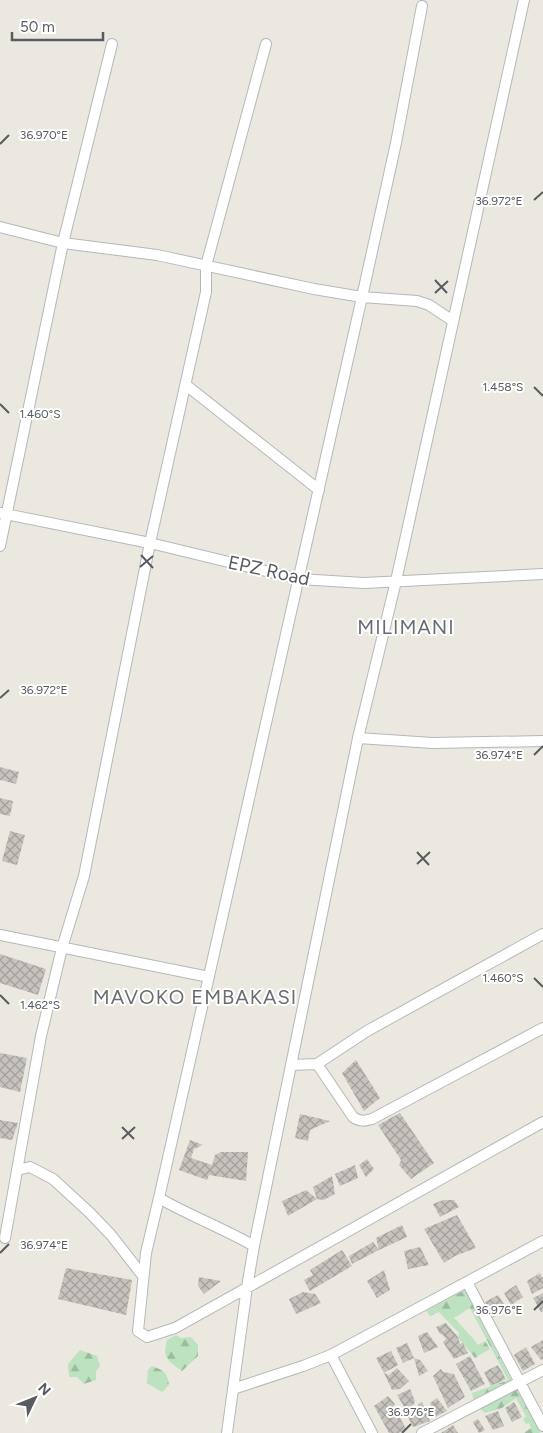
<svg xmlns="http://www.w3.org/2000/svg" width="543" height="1433" viewBox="0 0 543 1433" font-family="Figtree,sans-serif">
<defs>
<pattern id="forest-firs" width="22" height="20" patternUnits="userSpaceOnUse" patternTransform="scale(1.25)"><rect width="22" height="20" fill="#bce2bf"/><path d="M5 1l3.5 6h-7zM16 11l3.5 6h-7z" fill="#9cba9f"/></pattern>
<pattern id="building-cross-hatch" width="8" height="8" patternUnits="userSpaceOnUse" patternTransform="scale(1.25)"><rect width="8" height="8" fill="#c6c3bd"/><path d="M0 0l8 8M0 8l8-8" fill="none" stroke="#a4a19d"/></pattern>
</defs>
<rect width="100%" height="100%" fill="#ebe9df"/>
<path fill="url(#forest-firs)" d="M 465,1290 L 512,1381 L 474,1402 L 472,1393 L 508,1380 L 470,1308 L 454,1318 C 462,1327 471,1335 478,1345 L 485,1341 L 490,1349 L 475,1358 L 458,1337 L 459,1333 L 439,1312 L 430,1316 L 426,1311 Z
M 176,1335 L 181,1338 L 191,1337 L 198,1345 L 198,1356 L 182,1371 C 168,1361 162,1358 167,1340 Z
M 80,1350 L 97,1356 L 100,1366 L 96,1371 L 96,1380 L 84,1384 L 77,1377 L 69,1377 L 68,1364 Z
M 152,1366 C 164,1371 167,1371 169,1385 L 162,1392 L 147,1383 L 148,1370 Z
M 516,1389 L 541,1432 L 539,1433 L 524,1433 L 531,1428 L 529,1423 L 526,1424 L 523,1419 L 526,1416 L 516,1398 L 502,1408 L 485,1413 L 480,1409 Z"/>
<path fill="url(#building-cross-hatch)" d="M 0,767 L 19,772 L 16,784 L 0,780 Z
M 0,798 L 13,801 L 10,816 L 0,814 Z
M 10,831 L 25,835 L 17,865 L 2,861 Z
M 0,954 L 46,969 L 38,995 L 0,983 Z
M 0,1053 L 27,1058 L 20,1092 L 0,1087 Z
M 356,1060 L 380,1098 L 364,1111 L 342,1073 Z
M 400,1113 L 434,1163 L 411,1179 L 399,1165 L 401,1160 L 378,1125 Z
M 300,1114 L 330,1121 L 310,1130 L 308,1141 L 295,1138 Z
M 0,1120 L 18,1123 L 12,1140 L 0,1138 Z
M 190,1140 L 203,1145 L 194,1149 L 191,1158 L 212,1165 L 215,1155 L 221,1152 L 248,1152 L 246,1181 L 209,1175 L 207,1180 L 179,1170 Z
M 367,1159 L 374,1169 L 366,1177 L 359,1165 Z
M 355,1165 L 358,1178 L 340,1186 L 335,1174 Z
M 332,1176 L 335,1194 L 324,1200 L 317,1199 L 313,1187 Z
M 306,1190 L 317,1199 L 288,1216 L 282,1201 Z
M 443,1200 L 454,1200 L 459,1207 L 440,1217 L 433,1204 Z
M 457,1215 L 476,1248 L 455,1256 L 444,1263 L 424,1229 Z
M 402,1225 L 407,1237 L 379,1250 L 376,1238 Z
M 373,1242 L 379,1250 L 352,1264 L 349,1256 Z
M 420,1247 L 429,1265 L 408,1269 L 404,1251 Z
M 342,1250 L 352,1266 L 310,1291 L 304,1280 L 313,1275 L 310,1270 Z
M 66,1268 L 132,1280 L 126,1315 L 58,1299 Z
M 384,1270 L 390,1290 L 377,1298 L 367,1281 Z
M 540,1273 L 543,1279 L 543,1288 L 532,1294 L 527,1281 Z
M 199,1277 L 221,1281 L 204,1294 L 198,1286 Z
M 516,1285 L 523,1297 L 511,1305 L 504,1293 Z
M 303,1292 L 315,1294 L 321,1303 L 296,1314 L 289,1299 Z
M 543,1293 L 543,1311 L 541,1312 L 533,1298 Z
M 498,1295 L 507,1309 L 493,1317 L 485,1302 Z
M 446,1323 L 458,1337 L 460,1344 L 463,1343 L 468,1353 L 454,1359 L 443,1342 L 446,1339 L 443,1335 L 440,1334 L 436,1327 Z
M 427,1332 L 438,1347 L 424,1353 L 418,1336 Z
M 543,1340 L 543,1359 L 541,1360 L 531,1347 Z
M 407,1343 L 414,1358 L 420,1360 L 428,1371 L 419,1376 L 414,1358 L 403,1363 L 396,1348 Z
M 526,1347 L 535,1364 L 523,1371 L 514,1355 Z
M 391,1351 L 398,1365 L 384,1373 L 376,1358 Z
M 470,1356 L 485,1384 L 471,1391 L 456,1364 Z
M 498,1365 L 506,1379 L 491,1386 L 484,1372 Z
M 397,1368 L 409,1381 L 400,1389 L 392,1390 L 384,1373 L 389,1375 Z
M 441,1369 L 443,1372 L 454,1374 L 465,1397 L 448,1408 L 433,1376 Z
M 410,1389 L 415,1401 L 414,1404 L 406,1410 L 397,1395 Z
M 388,1396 L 395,1404 L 392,1408 L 393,1414 L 397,1419 L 399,1416 L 406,1429 L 399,1433 L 389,1433 L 374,1406 Z
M 437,1398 L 447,1411 L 435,1417 L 430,1403 Z
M 422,1402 L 430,1421 L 413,1427 L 406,1413 L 418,1407 L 418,1404 Z
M 514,1402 L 522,1417 L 512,1422 L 505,1408 Z
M 498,1411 L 504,1426 L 493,1430 L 485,1416 Z
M 478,1419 L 485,1430 L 479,1433 L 473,1422 Z
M 453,1425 L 458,1433 L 441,1433 Z"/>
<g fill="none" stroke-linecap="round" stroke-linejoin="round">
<defs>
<path id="minor" d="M 0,227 L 63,243 L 157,255 L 314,289 L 362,297 L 417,301 L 429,305 L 453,321
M 186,385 L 319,490
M 0,513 L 150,543 L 299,579 L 364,583 L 543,574
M 0,546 L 63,243 L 112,44
M 358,738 L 433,743 L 543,741
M 0,935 L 209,977
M 317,1064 L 353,1117 C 360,1122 365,1121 372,1119 L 543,1028
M 291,1065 L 317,1064 L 367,1031 L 543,934
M 17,1170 L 30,1167 L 53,1179 L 90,1213 L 111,1235 L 143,1276
M 159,1198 L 146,1253 L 138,1331 L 147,1337 L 175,1328 L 543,1122
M 5,1238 L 41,1036 L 62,948 L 84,876 L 150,543 L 206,292 L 206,266 L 266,44
M 254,1246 C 223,1228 190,1216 159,1198 L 362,297 L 396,143 L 422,6
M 467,1282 L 543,1426
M 331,1355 L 372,1433
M 233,1389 L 303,1366 L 331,1355 L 543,1241
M 227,1433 L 247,1287 L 254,1246 L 358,738 L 396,581 L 524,0
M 422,1433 L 543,1370"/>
</defs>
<use href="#minor" stroke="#b5b7bc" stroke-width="12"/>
<use href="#minor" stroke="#fff" stroke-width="10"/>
</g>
<path fill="none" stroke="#585b60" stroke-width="2" d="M 0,144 L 9,135M 534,200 L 543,192M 435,280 L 447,293M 435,293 L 448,281M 534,387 L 543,396M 0,404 L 9,413M 141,555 L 153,568M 140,567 L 153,556M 0,698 L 9,690M 534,755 L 543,746M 417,852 L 429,865M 417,864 L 430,852M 534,978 L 543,987M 0,995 L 9,1004M 122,1127 L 134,1139M 122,1139 L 135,1127M 0,1253 L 9,1244M 534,1310 L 543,1301M 402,1433 L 411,1424"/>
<g text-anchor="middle" stroke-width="4" stroke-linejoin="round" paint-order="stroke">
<g font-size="19" fill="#585b60" stroke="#fff">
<text transform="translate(269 570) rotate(12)" y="7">EPZ Road</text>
</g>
<g font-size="20" letter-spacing="1" fill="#696d72" stroke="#fff">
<text x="406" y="634">MILIMANI</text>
<text x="195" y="1004">MAVOKO EMBAKASI</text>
</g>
</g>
<g font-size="12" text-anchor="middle" fill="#585b60" stroke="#fff" stroke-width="4" stroke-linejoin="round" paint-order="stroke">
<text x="44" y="139">36.970°E</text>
<text x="499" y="205">36.972°E</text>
<text x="503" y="391">1.458°S</text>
<text x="40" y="418">1.460°S</text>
<text x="44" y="694">36.972°E</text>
<text x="499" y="759">36.974°E</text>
<text x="503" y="982">1.460°S</text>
<text x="40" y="1009">1.462°S</text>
<text x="44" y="1249">36.974°E</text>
<text x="499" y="1314">36.976°E</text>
<text x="411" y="1416">36.976°E</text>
</g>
<g transform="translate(35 1398) rotate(47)" stroke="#ffffff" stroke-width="4" paint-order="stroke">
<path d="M0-4L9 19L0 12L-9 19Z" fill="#585b60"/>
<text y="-8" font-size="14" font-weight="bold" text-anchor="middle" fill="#585b60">N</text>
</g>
<path d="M12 32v8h91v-8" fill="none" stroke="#585b60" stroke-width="2.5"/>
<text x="20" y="32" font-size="15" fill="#585b60" stroke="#ffffff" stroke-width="4" paint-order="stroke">50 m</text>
</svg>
